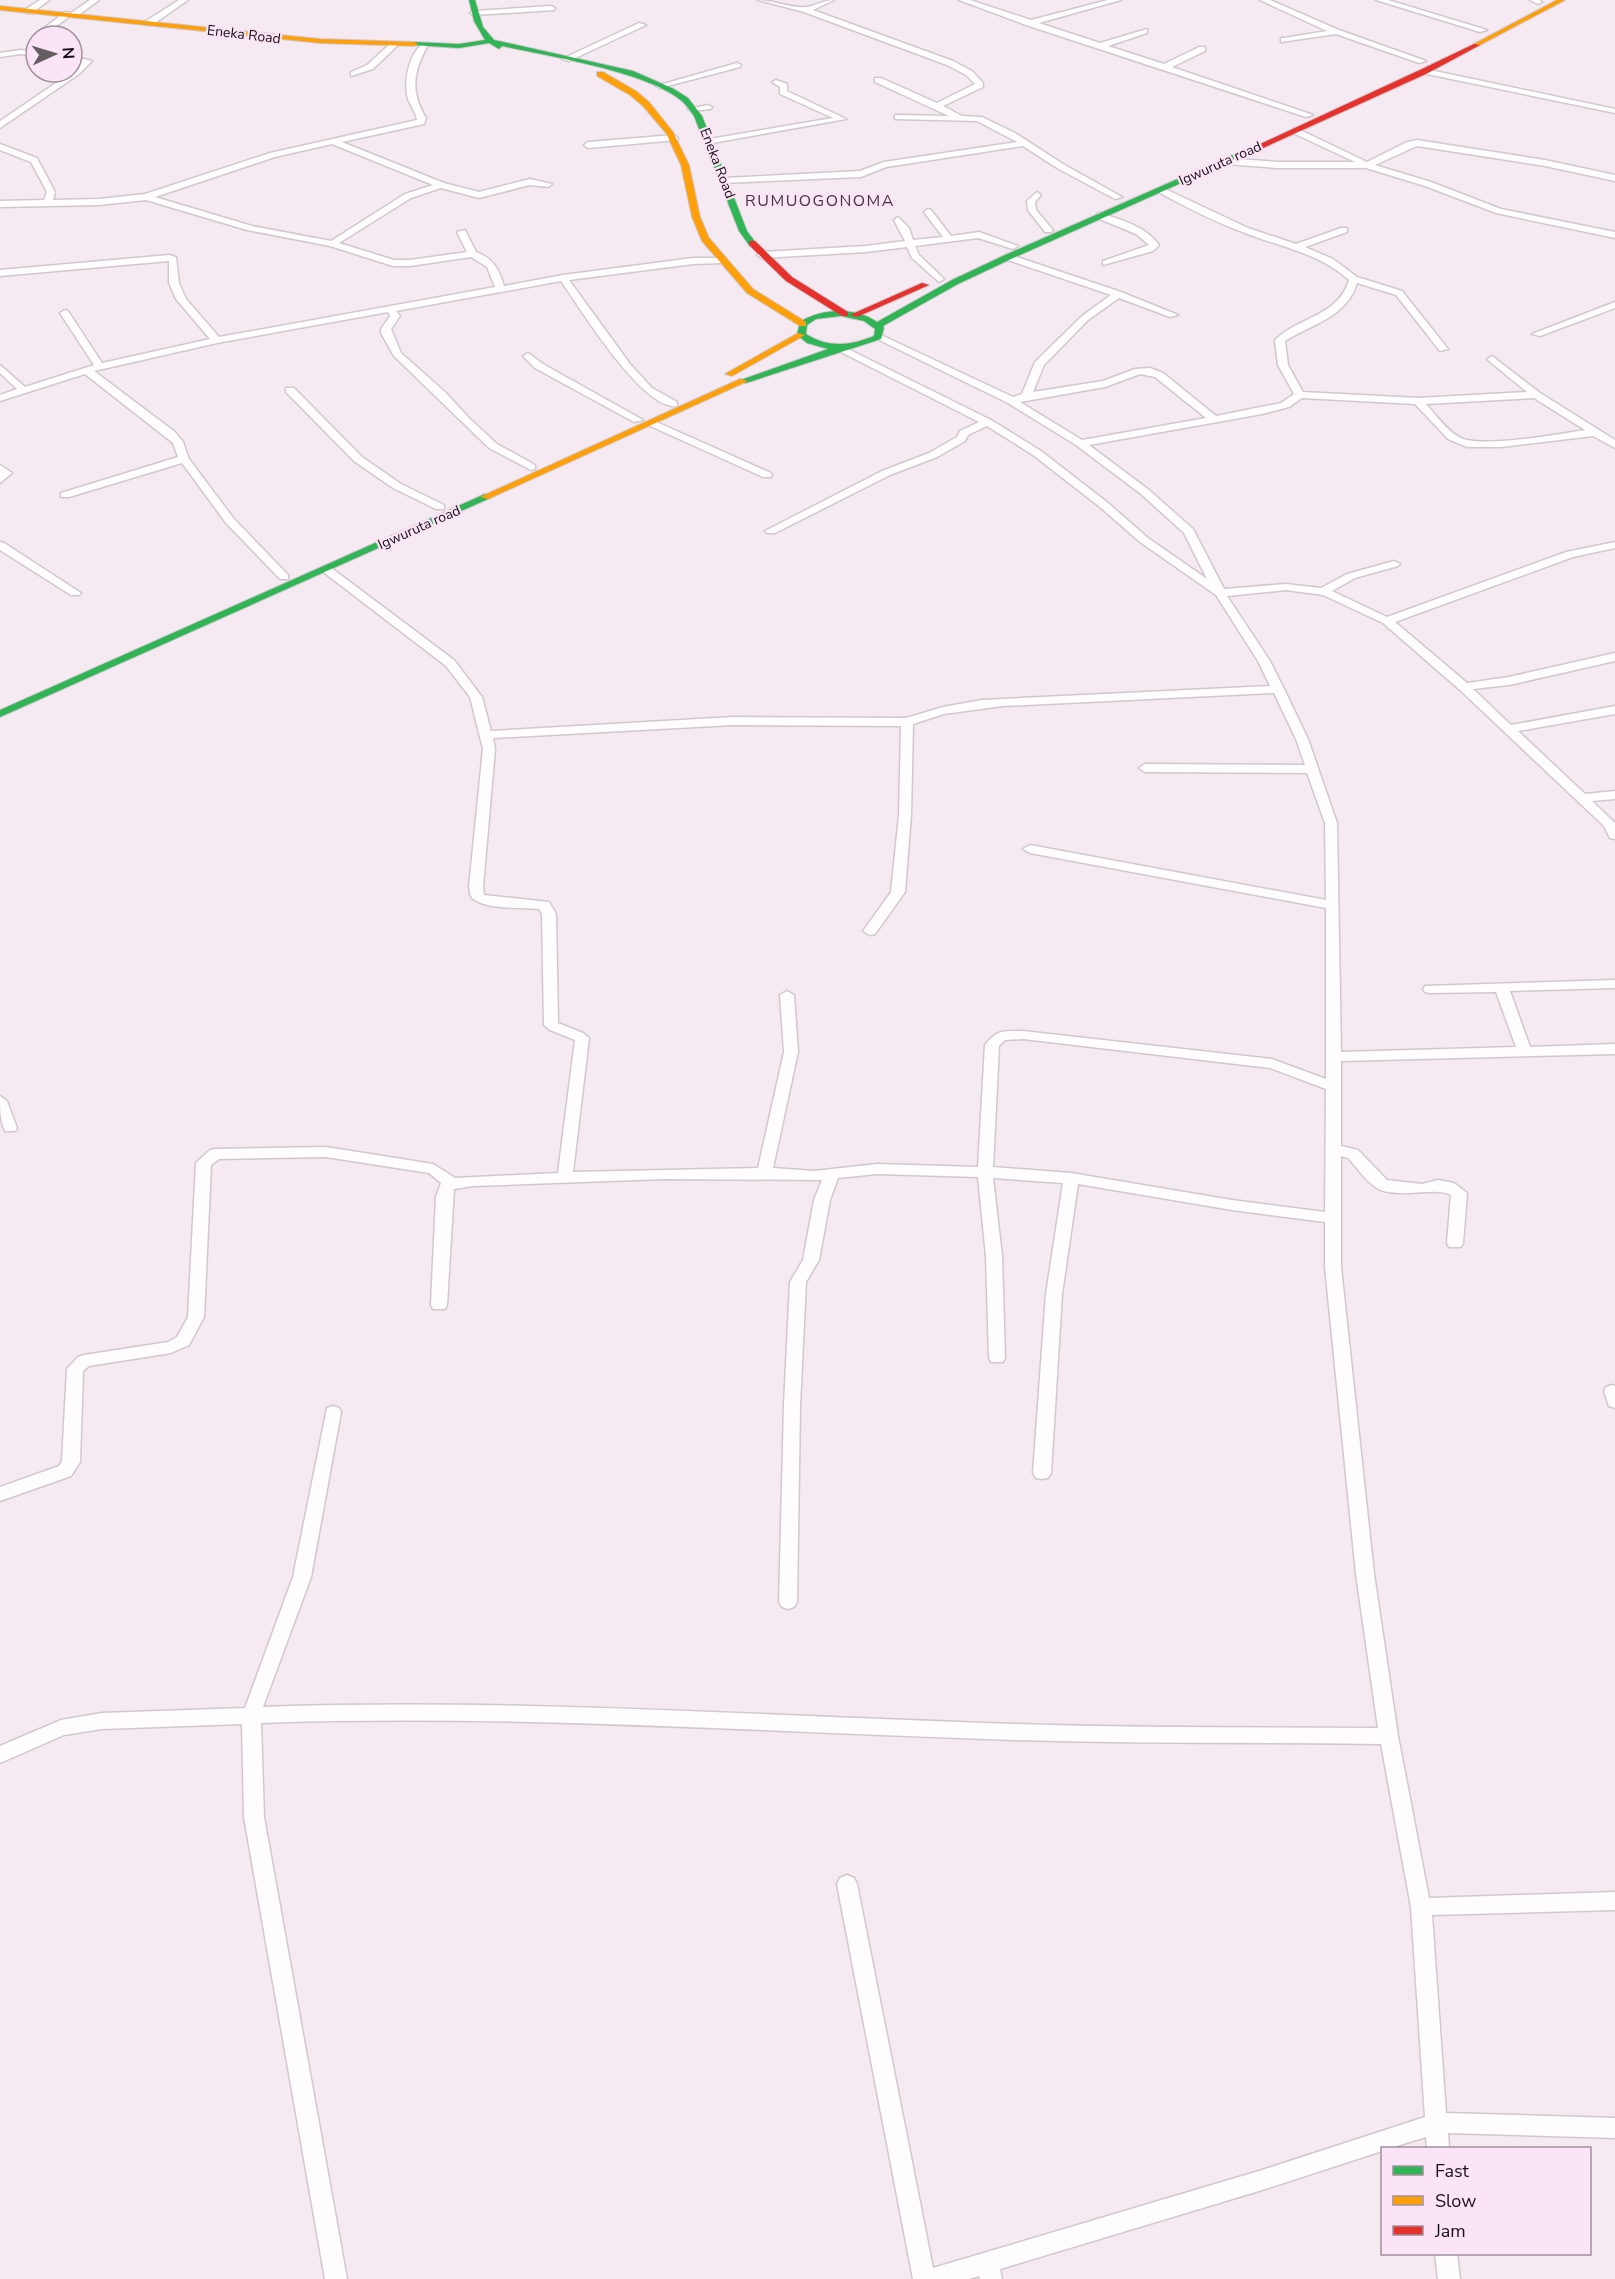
<svg xmlns="http://www.w3.org/2000/svg" width="1615" height="2279" viewBox="0 0 1615 2279" font-family="'Nunito Sans',sans-serif">
<rect width="100%" height="100%" fill="#f5e9f2"/>
<g fill="none" stroke-linecap="round" stroke-linejoin="round">
<defs>
<path id="street" d="M 40,0 L 49,0 L 32,13 L 26,13 L 26,9 Z
M 90,0 L 99,0 L 76,17 L 70,16 L 43,36 L 36,38 L 34,36 L 65,12 L 71,13 Z
M 179,0 L 188,0 L 152,25 L 146,25 L 146,21 Z
M 758,0 C 772,0 795,9 806,7 C 816,6 823,0 834,0 L 813,10 L 953,61 L 972,71 L 983,83 L 983,87 L 943,106 L 962,116 L 982,117 L 1015,133 L 1063,164 L 1122,197 L 1115,199 L 1057,168 L 1023,146 L 886,167 L 861,177 L 722,183 L 722,179 L 725,178 L 860,171 L 884,162 L 1017,142 L 977,121 L 895,119 L 895,115 L 898,115 L 949,116 L 875,82 L 875,78 L 881,78 L 937,103 L 975,84 L 966,75 L 947,65 L 804,12 Z
M 959,0 L 970,0 L 1031,20 L 1108,0 L 1121,0 L 1039,23 L 1100,43 L 1147,29 L 1147,33 L 1108,46 L 1164,64 L 1199,47 L 1205,47 L 1205,51 L 1172,67 L 1313,115 L 1306,117 L 1026,25 Z
M 1260,0 L 1270,0 L 1339,30 L 1426,61 L 1419,63 L 1336,34 L 1281,42 L 1281,38 L 1284,38 L 1327,31 Z
M 1376,0 L 1388,0 L 1487,30 L 1480,32 Z
M 1530,0 L 1540,0 L 1542,2 L 1538,4 Z
M 551,6 L 555,8 L 554,10 L 474,15 L 470,13 L 474,11 Z
M 639,23 L 646,25 L 569,61 L 562,59 Z
M 391,43 L 398,45 L 373,69 L 351,76 L 351,72 L 367,65 Z
M 424,43 L 428,45 C 413,72 410,91 426,118 L 424,124 L 342,142 L 444,183 L 479,192 L 530,179 L 552,184 L 548,187 L 530,185 L 479,198 L 441,188 L 411,198 L 339,243 L 394,260 L 410,260 L 467,252 L 457,232 L 465,230 L 476,252 C 493,258 499,269 504,286 L 563,275 L 693,258 L 726,258 L 726,262 L 723,263 L 693,264 L 569,280 L 630,364 L 652,388 L 677,402 L 677,406 C 643,411 580,308 561,281 L 396,311 L 400,316 L 391,329 L 401,353 L 445,392 L 470,419 L 497,444 L 535,465 L 535,469 L 531,470 L 489,448 L 394,356 L 381,333 L 381,329 L 390,316 L 388,312 L 217,343 L 94,371 L 175,432 L 183,442 L 189,459 L 234,519 L 288,575 L 288,579 L 280,579 L 226,523 L 182,463 L 69,497 L 61,497 L 61,493 L 178,457 L 173,443 L 85,374 L 0,401 L 0,395 L 17,389 L 0,373 L 0,365 L 25,387 L 94,365 L 60,313 L 65,310 L 68,311 L 102,363 L 210,339 L 176,299 L 169,283 L 169,261 L 0,276 L 0,270 L 169,255 L 176,257 L 179,283 L 186,299 L 219,337 L 495,287 L 487,267 L 471,257 L 410,266 L 393,266 L 330,246 L 247,230 L 146,200 L 99,205 L 0,207 L 0,201 L 44,200 L 47,192 L 31,162 L 0,150 L 0,144 L 37,158 L 55,192 L 53,200 L 99,199 L 145,194 L 270,153 L 417,120 C 416,113 411,106 408,99 C 403,83 409,52 424,43 ZM 332,144 L 433,185 L 405,194 L 331,241 L 252,226 L 155,197 L 275,157 Z
M 20,50 L 36,51 L 36,55 L 20,54 L 0,57 L 0,53 Z
M 72,56 L 92,61 L 79,74 L 0,128 L 0,121 L 72,72 L 82,62 L 72,60 Z
M 737,63 L 741,65 L 740,67 L 660,88 L 656,86 Z
M 1425,69 L 1615,109 L 1615,113 L 1422,73 L 1421,71 Z
M 776,80 L 787,84 L 787,91 L 846,119 L 707,144 L 706,142 L 710,139 L 833,118 L 780,94 L 780,87 L 772,82 Z
M 708,105 L 712,107 L 711,109 L 692,111 L 688,109 Z
M 1296,128 L 1367,162 L 1407,142 L 1417,140 L 1545,160 L 1615,175 L 1615,181 L 1545,166 L 1417,146 L 1375,165 L 1431,182 L 1501,209 L 1615,232 L 1615,238 L 1496,213 L 1425,186 L 1366,168 L 1277,168 L 1225,164 L 1221,161 L 1225,158 L 1277,162 L 1355,162 L 1293,133 L 1293,129 Z
M 674,135 L 678,138 L 677,140 L 588,148 L 584,145 L 588,142 Z
M 1161,187 L 1248,228 L 1296,244 L 1341,228 L 1347,228 L 1347,232 L 1305,247 L 1333,259 L 1357,277 L 1402,291 L 1448,349 L 1440,351 L 1396,295 L 1357,283 C 1348,316 1311,325 1285,341 L 1288,365 L 1303,392 L 1418,398 L 1527,392 L 1489,361 L 1487,359 L 1492,356 L 1540,393 L 1615,440 L 1615,448 L 1593,436 L 1502,447 L 1467,447 L 1448,439 L 1415,404 L 1302,398 L 1289,407 L 1262,414 L 1089,445 L 1149,490 L 1193,529 L 1224,589 L 1286,584 L 1321,588 L 1347,574 L 1394,561 L 1400,564 L 1398,566 L 1355,578 L 1332,591 L 1387,617 L 1566,552 L 1615,542 L 1615,548 L 1573,557 L 1395,622 L 1467,683 L 1509,677 L 1615,653 L 1615,661 L 1509,685 L 1473,689 L 1511,725 L 1615,706 L 1615,714 L 1518,731 L 1585,794 L 1615,791 L 1615,799 L 1592,801 L 1615,823 L 1615,839 L 1610,838 L 1604,826 L 1460,690 L 1383,623 L 1323,595 L 1286,590 L 1227,596 L 1270,661 L 1284,689 L 1308,739 L 1337,823 L 1341,1052 L 1516,1047 L 1496,992 L 1430,993 L 1425,992 L 1423,989 L 1425,986 L 1615,980 L 1615,988 L 1510,991 L 1530,1047 L 1615,1044 L 1615,1054 L 1341,1061 L 1341,1146 L 1358,1150 L 1387,1180 L 1422,1184 L 1438,1180 L 1454,1183 L 1467,1193 L 1463,1243 L 1461,1247 L 1449,1247 L 1447,1243 L 1451,1195 C 1435,1186 1396,1200 1377,1188 C 1366,1182 1357,1167 1348,1158 L 1341,1156 L 1341,1267 L 1374,1574 L 1398,1736 L 1429,1898 L 1615,1892 L 1615,1910 L 1432,1915 L 1446,2113 L 1615,2118 L 1615,2138 L 1448,2133 L 1449,2148 L 1427,2148 L 1426,2137 L 1390,2148 L 1382,2148 L 1382,2151 L 1259,2191 L 1000,2269 L 1002,2279 L 980,2279 L 979,2276 L 969,2279 L 913,2279 L 837,1884 L 840,1878 L 847,1875 L 854,1878 L 857,1884 L 933,2268 L 1259,2171 L 1425,2117 L 1411,1907 L 1381,1744 C 1259,1742 1137,1744 1015,1740 C 764,1732 512,1714 261,1723 L 264,1817 L 347,2279 L 325,2279 L 244,1817 L 242,1724 L 102,1729 L 64,1735 L 0,1763 L 0,1746 L 61,1720 L 102,1713 L 245,1708 L 293,1577 L 327,1408 L 333,1406 L 339,1408 L 341,1412 L 311,1577 L 263,1707 C 514,1698 764,1716 1014,1724 C 1135,1728 1257,1727 1378,1728 L 1356,1574 L 1325,1267 L 1325,1222 L 1232,1210 L 1078,1184 L 1062,1294 L 1051,1473 L 1048,1478 L 1042,1479 L 1036,1478 L 1033,1473 L 1046,1294 L 1063,1183 L 993,1178 L 1002,1256 L 1005,1358 L 1003,1362 L 991,1362 L 989,1358 L 986,1256 L 978,1177 L 877,1174 L 838,1178 L 830,1200 L 819,1260 L 806,1282 L 800,1405 L 797,1602 L 794,1607 L 788,1609 L 782,1607 L 779,1602 L 784,1405 L 790,1282 L 803,1260 L 814,1200 L 822,1180 L 664,1179 L 474,1186 L 454,1189 L 447,1305 L 445,1309 L 433,1309 L 431,1305 L 436,1197 L 441,1183 L 429,1173 L 326,1157 L 219,1159 L 211,1165 L 204,1317 L 189,1345 L 171,1353 L 89,1366 L 83,1371 L 80,1462 L 71,1476 L 0,1501 L 0,1487 L 59,1466 L 62,1461 L 67,1369 L 78,1357 L 84,1355 L 168,1342 L 177,1337 L 188,1317 L 196,1163 L 210,1150 L 215,1149 L 326,1147 L 433,1164 L 455,1178 L 558,1173 L 575,1040 L 550,1030 L 544,1025 L 542,914 L 539,909 C 520,907 491,910 475,900 C 470,898 470,892 469,887 L 483,749 L 470,697 L 446,666 L 322,571 L 322,567 L 330,567 L 454,660 L 482,697 L 491,731 L 733,717 L 906,718 L 943,707 L 982,700 L 1270,686 L 1258,661 L 1216,595 L 1140,542 L 1100,507 L 1033,455 L 987,426 L 968,435 L 965,441 L 937,457 L 890,475 L 775,533 L 767,533 L 765,531 L 882,471 L 929,453 L 957,437 L 960,431 L 979,422 L 837,350 L 837,346 L 840,345 L 991,420 L 1041,451 L 1108,503 L 1148,538 L 1207,579 L 1184,533 L 1141,494 L 1076,445 L 1008,403 L 873,337 L 881,335 L 1013,397 L 1022,394 L 1035,362 L 1082,316 L 1111,295 L 1005,259 L 1003,257 L 1008,254 L 1121,292 L 1178,315 L 1170,317 L 1119,298 L 1088,320 L 1044,365 L 1033,392 L 1103,381 L 1135,369 L 1150,368 L 1163,373 L 1216,416 L 1281,403 L 1294,394 L 1278,365 L 1275,340 C 1299,316 1338,317 1349,280 C 1319,253 1281,247 1245,233 C 1215,222 1186,207 1158,192 L 1157,190 ZM 1140,374 L 1155,377 L 1206,418 L 1082,440 L 1020,402 L 1105,387 ZM 1534,398 L 1585,430 C 1560,434 1478,449 1459,437 C 1446,430 1436,415 1426,404 ZM 1274,693 L 1296,739 L 1305,765 L 1145,764 L 1139,768 L 1145,772 L 1307,773 L 1325,823 L 1326,900 L 1030,845 L 1023,849 L 1030,853 L 1326,908 L 1326,1079 L 1272,1059 L 1023,1031 C 1004,1031 997,1029 985,1045 L 978,1167 L 877,1164 L 814,1171 L 773,1168 L 798,1052 L 794,995 L 787,991 L 780,995 L 784,1052 L 758,1168 L 573,1172 L 589,1038 L 583,1033 L 558,1023 L 556,914 L 549,902 L 484,895 L 483,887 L 495,749 L 493,738 L 733,725 L 901,726 L 899,815 L 891,892 L 863,931 L 870,935 L 875,934 L 905,892 L 911,815 L 913,724 L 944,714 L 1003,706 ZM 1023,1039 L 1270,1068 L 1326,1089 L 1325,1212 L 1232,1200 L 1071,1173 L 993,1167 L 999,1046 L 1005,1040 Z
M 1037,192 L 1041,195 L 1035,202 L 1036,210 L 1053,230 L 1051,232 L 1045,232 L 1028,210 L 1027,201 Z
M 928,209 L 931,210 L 951,236 L 979,232 L 1018,246 L 1013,249 L 978,238 L 915,246 L 919,255 L 944,279 L 939,282 L 912,258 L 907,247 L 866,252 L 762,258 L 757,255 L 762,252 L 866,246 L 905,241 L 894,220 L 898,217 L 909,228 L 913,240 L 943,237 L 924,212 Z
M 1100,213 C 1120,219 1147,227 1159,245 L 1153,251 L 1103,265 L 1103,261 L 1149,245 L 1136,234 L 1097,218 L 1097,214 Z
M 1615,302 L 1615,308 L 1540,336 L 1532,334 Z
M 528,353 L 543,364 L 643,420 L 634,422 L 535,368 L 523,356 Z
M 286,388 L 294,388 L 362,457 L 401,484 L 444,505 L 444,509 L 436,509 L 393,488 L 354,461 L 286,392 Z
M 652,420 L 771,473 L 772,475 L 771,477 L 763,477 L 648,425 L 647,423 Z
M 0,465 L 12,473 L 0,483 Z
M 0,542 L 4,543 L 81,593 L 79,595 L 71,595 L 0,550 Z
M 0,1096 L 7,1101 L 17,1128 L 15,1131 L 5,1131 C 0,1120 0,1109 0,1096 Z
M 1612,1385 L 1615,1386 L 1615,1408 L 1609,1406 L 1604,1391 L 1606,1387 Z
M 1435,2254 L 1457,2254 L 1460,2279 L 1438,2279 Z"/>
<path id="fast" d="M 469,0 L 475,0 L 483,27 L 494,40 L 633,71 L 674,89 L 688,98 L 702,116 L 747,231 L 756,243 L 755,245 L 749,245 L 739,231 L 694,116 C 691,112 687,106 683,102 C 650,72 547,56 502,46 L 499,49 L 489,43 L 459,48 L 412,45 L 412,43 L 414,42 L 459,44 L 485,40 L 474,21 Z
M 1257,144 L 1264,146 L 1011,259 L 958,284 L 883,326 L 884,328 L 881,339 L 746,383 L 738,381 L 828,349 L 807,343 L 797,335 L 800,322 C 822,308 855,307 877,322 L 952,280 L 1005,255 ZM 841,316 L 864,321 L 875,329 L 874,336 C 850,346 828,348 806,334 L 807,325 L 816,319 Z
M 485,494 L 490,497 L 488,499 L 0,717 L 0,710 Z"/>
<path id="slow" d="M 1557,0 L 1565,0 L 1478,46 L 1472,45 Z
M 0,6 L 320,39 L 414,42 L 418,44 L 414,46 L 320,43 L 0,10 Z
M 597,72 L 603,72 L 636,91 L 649,102 L 673,132 L 689,165 L 700,217 L 709,238 L 753,289 L 806,322 L 806,326 L 800,326 L 747,293 L 702,241 L 692,217 L 681,165 L 666,133 L 643,106 L 630,95 L 597,76 Z
M 798,333 L 805,335 L 732,376 L 725,374 Z
M 740,379 L 748,381 L 488,499 L 480,497 Z"/>
<path id="jam" d="M 1474,44 L 1480,45 L 1428,73 L 1263,148 L 1256,146 L 1422,69 Z
M 749,241 L 755,241 L 792,277 L 848,312 L 848,316 L 842,316 L 786,281 L 749,245 Z
M 922,283 L 929,285 L 857,317 L 850,315 Z"/>
</defs>
<use href="#street" stroke="#d1c8cf" stroke-width="3"/>
<use href="#fast" stroke="#d1c8cf" stroke-width="2"/>
<use href="#slow" stroke="#d1c8cf" stroke-width="2"/>
<use href="#jam" stroke="#d1c8cf" stroke-width="2"/>
<use href="#street" fill="#fefcfd" fill-rule="evenodd"/>
<use href="#fast" fill="#30b455" fill-rule="evenodd"/>
<use href="#slow" fill="#ff9f0a" fill-rule="evenodd"/>
<use href="#jam" fill="#e5322d" fill-rule="evenodd"/>
</g>
<g text-anchor="middle" stroke-width="4.5" stroke-linejoin="round" paint-order="stroke">
<g font-size="14" fill="#181117" stroke="#fae4f5">
<text transform="translate(244 34) rotate(7)" y="5">Eneka Road</text>
<text transform="translate(718 163) rotate(69)" y="5">Eneka Road</text>
<text transform="translate(1220 163) rotate(-24)" y="5">Igwuruta road</text>
<text transform="translate(419 527) rotate(-24)" y="5">Igwuruta road</text>
</g>
<g font-size="16" letter-spacing="1.5" fill="#453441" stroke="#fae4f5">
<text x="820" y="206">RUMUOGONOMA</text>
</g>
</g>
<rect x="1381" y="2147" width="210" height="108" fill="#fae4f5" stroke="#a0909c" stroke-width="1.5"/>
<rect x="1393" y="2166" width="30" height="9" fill="#30b455" stroke="#a0909c" stroke-width="1.5"/>
<text x="1435" y="2177" font-size="18" fill="#181117">Fast</text>
<rect x="1393" y="2196" width="30" height="9" fill="#ff9f0a" stroke="#a0909c" stroke-width="1.5"/>
<text x="1435" y="2207" font-size="18" fill="#181117">Slow</text>
<rect x="1393" y="2226" width="30" height="9" fill="#e5322d" stroke="#a0909c" stroke-width="1.5"/>
<text x="1435" y="2237" font-size="18" fill="#181117">Jam</text>
<g transform="translate(54 54) rotate(86)"><circle r="28" fill="#fae4f5" stroke="#a0909c" stroke-width="1.5"/>
<path d="M0-4.5L10 22L0 15L-10 22Z" fill="#655d64"/>
<text y="-9" font-size="16" font-weight="bold" text-anchor="middle" fill="#181117">N</text>
</g>
</svg>
